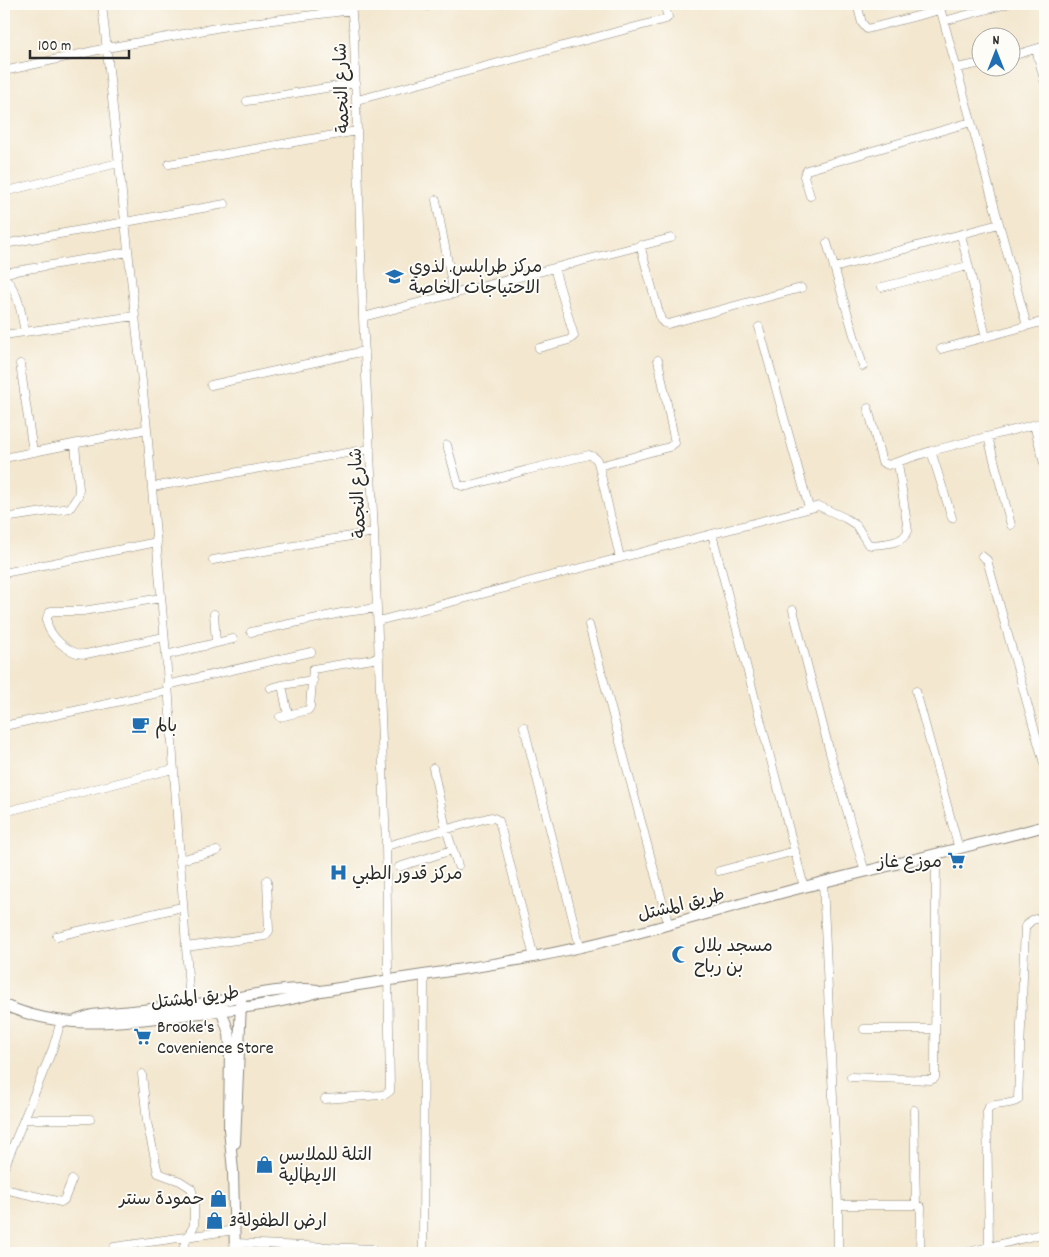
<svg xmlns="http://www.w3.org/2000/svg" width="1049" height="1257" viewBox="0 0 1049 1257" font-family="Dekko,'Playpen Sans Arabic',sans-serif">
<rect width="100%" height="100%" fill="#fdfcf7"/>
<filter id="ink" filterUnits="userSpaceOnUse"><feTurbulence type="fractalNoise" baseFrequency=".02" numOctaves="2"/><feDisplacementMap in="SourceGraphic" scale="10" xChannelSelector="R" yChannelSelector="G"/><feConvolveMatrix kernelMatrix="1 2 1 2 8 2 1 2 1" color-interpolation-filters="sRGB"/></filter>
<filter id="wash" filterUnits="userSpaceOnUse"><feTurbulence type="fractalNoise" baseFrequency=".0096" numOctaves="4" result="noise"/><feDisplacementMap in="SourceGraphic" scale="20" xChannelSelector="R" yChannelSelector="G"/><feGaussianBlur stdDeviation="1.12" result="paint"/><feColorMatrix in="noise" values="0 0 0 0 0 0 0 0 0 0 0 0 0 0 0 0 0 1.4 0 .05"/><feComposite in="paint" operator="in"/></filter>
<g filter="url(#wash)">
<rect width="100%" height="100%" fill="#f3e7cf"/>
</g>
<g filter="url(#ink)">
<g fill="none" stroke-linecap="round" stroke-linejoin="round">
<defs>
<path id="minor" d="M 102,4 L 147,429 L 166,655 L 190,1005
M 428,4 L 428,6
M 857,4 L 862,23 L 867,29 L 940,10
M 939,4 L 1027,326
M 944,21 L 1007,4
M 1036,49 L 1045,83
M 1012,56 L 1045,46
M 957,68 L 982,63
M 4,71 L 107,48 L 227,26 L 352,10
M 357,100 L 666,19 L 668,17 L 664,4
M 247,101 L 356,83
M 169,164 L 357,131
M 4,192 L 118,163
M 810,196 L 804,176 L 807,170 L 971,122
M 436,200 L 454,294
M 961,235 L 986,337
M 827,243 L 863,366
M 4,244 L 225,204
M 640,245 L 661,320 L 664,323 L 668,324 L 801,288
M 834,268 L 999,224
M 4,273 L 128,252
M 4,277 C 19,291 21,313 25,332
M 882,287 L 968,266
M 363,317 L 671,238
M 759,327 L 809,508
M 4,335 L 135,316
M 539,348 L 569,340 L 574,336 L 554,268
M 941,349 L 1045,321
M 20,364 L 33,452
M 211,385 L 365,351
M 868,408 L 882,462 L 888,465 L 931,451 L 1045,422
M 1034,425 L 1045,467
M 988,437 L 1011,525
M 447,445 L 458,484 L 462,486 L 468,486 L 527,470 L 589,455 C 596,457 597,459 599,466 L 620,558
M 931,451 L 952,518
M 4,458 L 147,429
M 599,466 L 669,447 L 675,443 L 658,360
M 152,487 L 370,449
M 11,517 L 70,508 L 78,496 L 79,489 L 75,444
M 712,534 L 804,887
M 982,556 L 987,560 L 1045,767
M 213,560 L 374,532
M 4,573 L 157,542
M 161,598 L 83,611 L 51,611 C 38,623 59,645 70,650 C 75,653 81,654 86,654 L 164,637
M 793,610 L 830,753 L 865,872
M 214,614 L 216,643
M 378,621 L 819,506 L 845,518 L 856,525 L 868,544 L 871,545 C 883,544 903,544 908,531 L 898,463
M 589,625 L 668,923
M 251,632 L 346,612 L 377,608
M 166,655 L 233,639
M 167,685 L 311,652
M 282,685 L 313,680
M 271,688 L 282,685 L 288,715
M 916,691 L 959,849
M 280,717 L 308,710 L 310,707 L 313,669 L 379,658
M 4,726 L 168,691
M 524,727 L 580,947
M 433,768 L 446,829 L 458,866
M 4,812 L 173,769
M 386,846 L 491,817 L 496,819 L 499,821 L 534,957
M 179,860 L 217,851
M 399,867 L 452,850
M 719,871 L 795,851
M 823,883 L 838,1205 L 838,1253
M 57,936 L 182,907
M 186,947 L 265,936 L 269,931 L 267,880
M 864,1029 L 935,1029
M 142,1074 L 147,1122 L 158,1173 L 180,1181 L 191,1188 L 194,1198 L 194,1226 L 187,1237 L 182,1253
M 851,1077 L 931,1080 L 935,1078 L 936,855
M 325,1099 L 381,1095 L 386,1094 L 390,1091 L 386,846 L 374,532 L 363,317 L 354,37 L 351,4
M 914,1110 L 916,1205
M 24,1119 L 90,1119
M 4,1168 L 53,1048 L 61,1021
M 4,1189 L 61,1202 L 64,1200 L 72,1180
M 838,1205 L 916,1205 L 921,1207 L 920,1253
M 235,1243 L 372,1249
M 114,1247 L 235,1230
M 989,1247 L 987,1112 L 989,1107 C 998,1102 1009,1106 1018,1100 L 1025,927 L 1032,920 L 1045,917
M 423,1253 L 424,975
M 965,1253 L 1045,1233"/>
<path id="major" d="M 218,1001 L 229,1033 L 230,1046 L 229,1129 L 233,1171 L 235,1253
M 4,1005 C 69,1033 125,1021 193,1014 C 235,1009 280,1004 321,991 C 392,979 463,970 533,957 C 625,940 714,910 804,887 C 884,866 965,848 1045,826
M 77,1020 L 92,1015 C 134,1010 176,1008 218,1001 C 245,996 291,986 317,990
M 235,1143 L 241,1002"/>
</defs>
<use href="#minor" stroke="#8f897d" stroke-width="9"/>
<use href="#major" stroke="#8f897d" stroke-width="12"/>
<use href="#minor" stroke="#fff" stroke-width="8"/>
<use href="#major" stroke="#fff" stroke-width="10"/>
</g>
</g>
<defs>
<symbol id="school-bare" viewBox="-9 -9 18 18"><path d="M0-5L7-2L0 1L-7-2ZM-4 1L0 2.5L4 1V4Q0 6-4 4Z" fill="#1f6fb2" stroke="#fdfcf7" stroke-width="2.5" paint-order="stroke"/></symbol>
<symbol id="cafe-bare" viewBox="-9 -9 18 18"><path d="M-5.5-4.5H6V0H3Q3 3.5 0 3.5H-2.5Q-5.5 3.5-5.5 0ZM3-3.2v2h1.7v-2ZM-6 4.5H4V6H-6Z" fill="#1f6fb2" stroke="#fdfcf7" stroke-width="2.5" paint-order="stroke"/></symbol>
<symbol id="supermarket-bare" viewBox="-9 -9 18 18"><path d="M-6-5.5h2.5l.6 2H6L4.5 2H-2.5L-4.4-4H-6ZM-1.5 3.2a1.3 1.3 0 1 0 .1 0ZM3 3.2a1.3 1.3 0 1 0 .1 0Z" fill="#1f6fb2" stroke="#fdfcf7" stroke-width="2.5" paint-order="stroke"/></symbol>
<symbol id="hospital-bare" viewBox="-9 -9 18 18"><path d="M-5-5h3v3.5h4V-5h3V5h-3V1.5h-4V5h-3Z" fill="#1f6fb2" stroke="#fdfcf7" stroke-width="2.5" paint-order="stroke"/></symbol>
<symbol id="mosque-bare" viewBox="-9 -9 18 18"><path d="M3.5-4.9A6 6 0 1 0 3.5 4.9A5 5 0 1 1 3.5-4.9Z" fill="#1f6fb2" stroke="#fdfcf7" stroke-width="2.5" paint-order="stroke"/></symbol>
<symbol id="shop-bare" viewBox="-9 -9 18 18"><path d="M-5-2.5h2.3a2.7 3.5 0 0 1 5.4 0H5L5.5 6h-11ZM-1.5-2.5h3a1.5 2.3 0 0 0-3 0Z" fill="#1f6fb2" stroke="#fdfcf7" stroke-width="2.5" paint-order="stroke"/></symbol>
</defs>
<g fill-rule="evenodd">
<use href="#school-bare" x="382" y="264" width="25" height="25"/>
<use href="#cafe-bare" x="128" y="712" width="25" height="25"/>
<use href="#supermarket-bare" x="944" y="848" width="25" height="25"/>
<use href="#hospital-bare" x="326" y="860" width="25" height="25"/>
<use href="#mosque-bare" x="668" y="942" width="25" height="25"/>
<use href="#supermarket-bare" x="130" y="1024" width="25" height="25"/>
<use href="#shop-bare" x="252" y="1152" width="25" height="25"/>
<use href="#shop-bare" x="206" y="1186" width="25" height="25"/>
<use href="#shop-bare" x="202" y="1208" width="25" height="25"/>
</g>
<g text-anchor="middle" stroke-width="4" stroke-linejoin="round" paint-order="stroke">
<g font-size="18" fill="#2b2b2b" stroke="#fdfcf7">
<text transform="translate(341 88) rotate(-92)" y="6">شارع النجمة</text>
<text transform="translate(357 493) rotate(-93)" y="6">شارع النجمة</text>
<text transform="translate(681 904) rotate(-14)" y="6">طريق المشتل</text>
<text transform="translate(195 997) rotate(-7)" y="6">طريق المشتل</text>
</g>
<g font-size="18" fill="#2b2b2b" stroke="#fdfcf7" text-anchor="start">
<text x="409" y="272">مركز طرابلس. لذوي<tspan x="409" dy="21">الاحتياجات الخاصة</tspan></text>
<text x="155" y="731">بالم</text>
<text x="942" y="867" text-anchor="end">موزع غاز</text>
<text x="352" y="879">مركز قدور الطبي</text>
<text x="694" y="951">مسجد بلال<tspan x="694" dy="21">بن رباح</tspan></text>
<text x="157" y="1032">Brooke's<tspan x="157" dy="21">Covenience Store</tspan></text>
<text x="279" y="1160">التلة للملابس<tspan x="279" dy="21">الايطالية</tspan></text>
<text x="204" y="1204" text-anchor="end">حمودة سنتر</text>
<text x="229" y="1226">ارض الطفولة3</text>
</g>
</g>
<rect width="1049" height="1257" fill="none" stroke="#fdfcf7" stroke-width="20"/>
<g transform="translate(996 52)"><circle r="24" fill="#fdfcf7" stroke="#a9a8a5"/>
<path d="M0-4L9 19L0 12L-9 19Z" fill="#1f6fb2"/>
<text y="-8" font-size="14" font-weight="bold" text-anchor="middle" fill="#2b2b2b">N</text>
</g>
<path d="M30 50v8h99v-8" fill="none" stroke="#2b2b2b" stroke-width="2.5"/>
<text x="38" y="50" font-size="15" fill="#2b2b2b" stroke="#fdfcf7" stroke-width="4" paint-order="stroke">100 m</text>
</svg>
